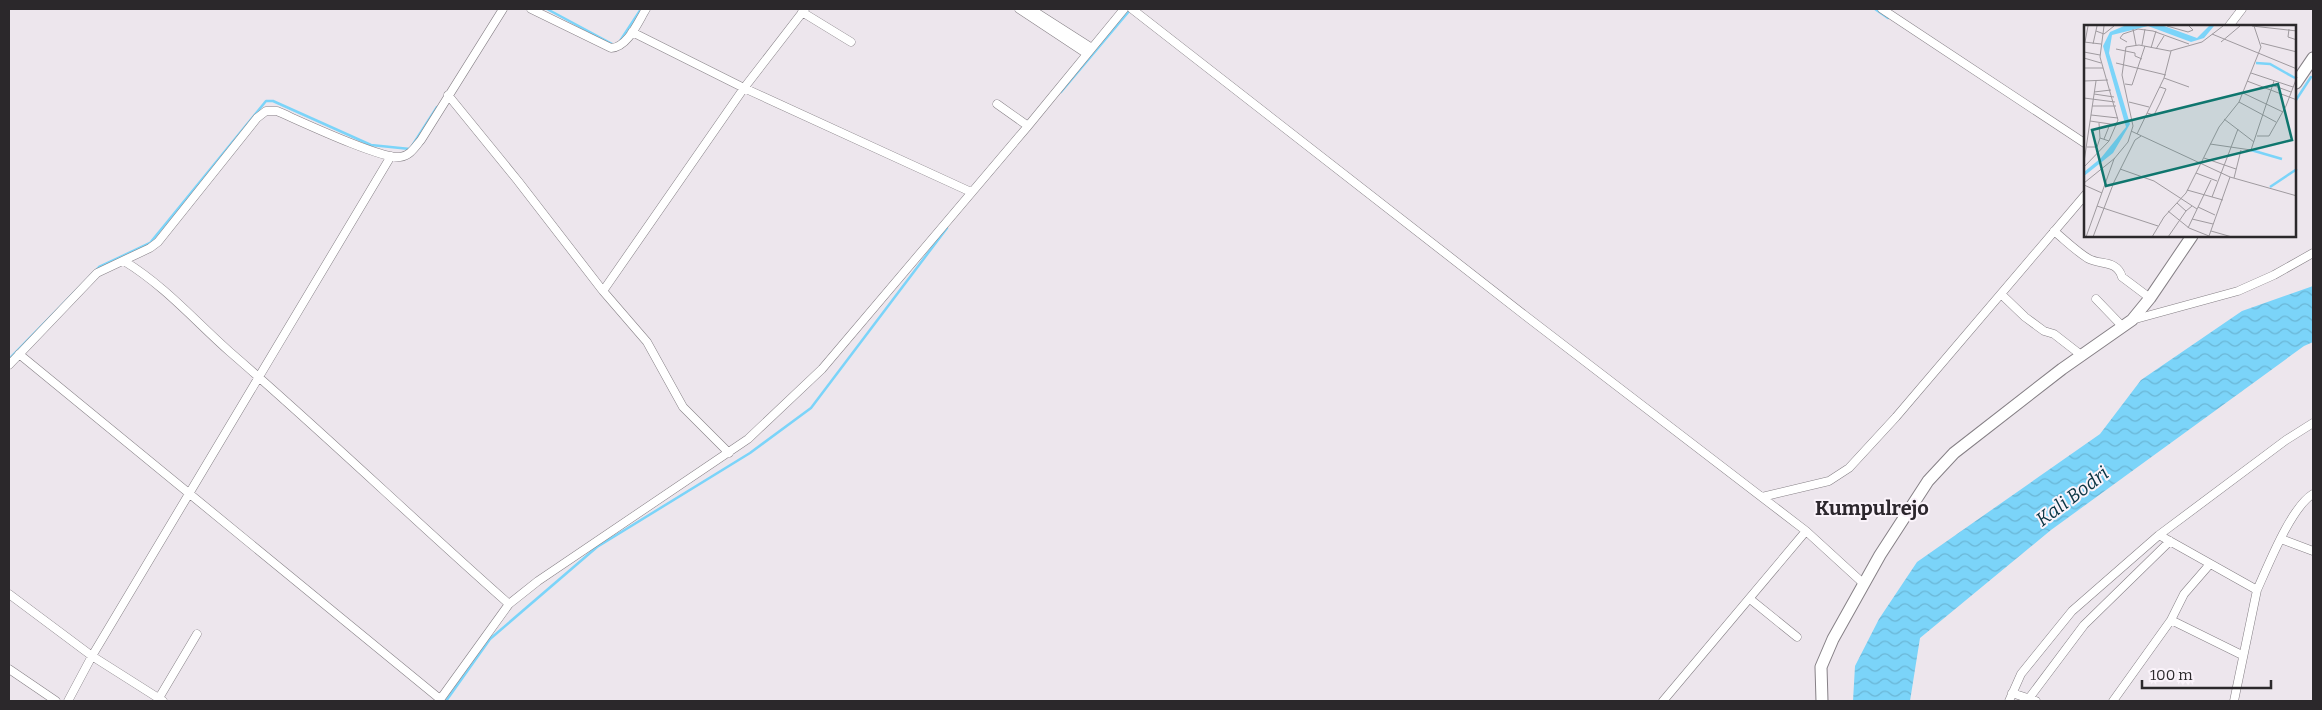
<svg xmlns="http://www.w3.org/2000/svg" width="2322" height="710" viewBox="0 0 2322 710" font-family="Bitter,serif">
<defs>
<pattern id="water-waves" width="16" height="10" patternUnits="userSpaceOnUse" patternTransform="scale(1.25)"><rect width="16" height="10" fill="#7bd4f9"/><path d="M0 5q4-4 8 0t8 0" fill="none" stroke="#6ab6d6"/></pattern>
</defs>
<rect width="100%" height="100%" fill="#ede6ed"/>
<path fill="url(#water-waves)" d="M 2313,286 L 2313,342 L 2304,346 L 2051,530 L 1920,638 L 1910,701 L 1853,701 L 1855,666 L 1879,619 L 1917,562 L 2100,434 L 2141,380 L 2242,311 Z"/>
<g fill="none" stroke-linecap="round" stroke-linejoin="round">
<path stroke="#7bd4f9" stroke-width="2.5" d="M 547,9 L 614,45
M 1875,9 L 1888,18
M 620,41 L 641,9
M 1061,92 L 1130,10
M 2296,100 L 2311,77
M 9,359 L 99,267 L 150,243 L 266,101 L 273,101 L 371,145 L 410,149 L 437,107
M 446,701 L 490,639 L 597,547 L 750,453 L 811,408 L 947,228"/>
<defs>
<path id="street" d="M 531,9 L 611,48 C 628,47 638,22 646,9
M 1019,9 L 1087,54
M 1031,9 L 1092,48
M 1132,9 L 1527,317 L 1806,531 L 1864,584
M 1882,9 L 2086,144
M 802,12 L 851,42
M 2229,26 L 2242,9
M 632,32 L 744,88 L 971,192
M 448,95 L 518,181 L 603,291 L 647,342 L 683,407 L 729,453
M 997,104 L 1028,126
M 2054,231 C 2065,240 2077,252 2089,259 C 2101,265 2117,260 2122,277 L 2150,298
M 124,261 C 165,286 195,321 230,352 C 325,434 415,521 509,604
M 603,291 L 744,88 L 805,9
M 2001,294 L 2025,317 L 2044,331 L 2054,334 L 2081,355
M 2096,299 L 2122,326
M 2132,320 L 2238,291 L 2274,275 L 2313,253
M 19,354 L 440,699
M 9,365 L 97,273 L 150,248 L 158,242 L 257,118 L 266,111 L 277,111 C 300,121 380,159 400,157 C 410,156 415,147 421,140 L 503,9
M 1762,497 L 1829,481 L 1849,468 L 1896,417 L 2086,194
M 2159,535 L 2257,590 C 2268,566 2291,507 2313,494
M 2281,539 L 2313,551
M 9,594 L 92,656 L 163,701
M 1750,599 L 1797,637
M 2171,620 L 2242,655
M 9,669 L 56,701
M 2012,693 L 2036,701
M 159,698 L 197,634
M 68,701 L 92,656 L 391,156
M 439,701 L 509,604 L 538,581 L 748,439 L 822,369 L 1028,126 L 1124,9
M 1663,701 L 1806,531
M 2009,701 L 2021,674 L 2072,611 L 2159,535 L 2286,440 L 2313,423
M 2027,701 L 2084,625 L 2170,541
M 2113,701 L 2171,620 L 2184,594 L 2210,564
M 2234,701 L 2257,590"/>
<path id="secondary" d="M 2296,83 L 2313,58
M 1822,701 L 1821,667 L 1833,639 L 1880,555 L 1928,481 L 1954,453 L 2062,369 L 2132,320 L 2150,298 L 2192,236"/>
</defs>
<use href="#street" stroke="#868086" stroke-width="9"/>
<use href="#secondary" stroke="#868086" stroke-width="13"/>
<use href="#street" stroke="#fff" stroke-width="8"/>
<use href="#secondary" stroke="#fff" stroke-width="11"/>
</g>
<g text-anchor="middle" stroke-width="4" stroke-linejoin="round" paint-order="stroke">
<g font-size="19" font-style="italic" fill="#0a3443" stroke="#faf3fa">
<text transform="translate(2072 496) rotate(-37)" y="7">Kali Bodri</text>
</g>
<g font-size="20" font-weight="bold" fill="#2c272d" stroke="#faf3fa">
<text x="1872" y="515">Kumpulrejo</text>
</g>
</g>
<g transform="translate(2084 25)">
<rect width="212" height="212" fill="#ede6ed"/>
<path d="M 40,1 L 80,1 L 113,13 L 125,1 L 130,1 L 120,13 L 107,17 L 64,1 L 28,10 L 25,28 L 46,99 L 29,128 L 0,151 L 0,147 L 17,133 L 42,102 L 19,21 L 26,7 Z" fill="#7bd4f9"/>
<path fill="none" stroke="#7bd4f9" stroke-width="2.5" d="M 172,38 L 186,39 L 211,53M 167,125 L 198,134M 186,162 L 213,144"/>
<path fill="none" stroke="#9f9a9f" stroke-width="1" d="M 83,1 L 104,7 L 109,5 L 105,1M 168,1 L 213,6M 49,4 L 52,20M 205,4 L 204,12 L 213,15M 12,6 L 20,9 L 30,1M 128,9 L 213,44M 0,17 L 17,19M 1,17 L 4,1M 43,17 L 36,13 L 39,9 L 54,4 L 69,6 L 105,19M 137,17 L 156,1M 177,18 L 213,27M 9,19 L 13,1M 58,20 L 61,4M 67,23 L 72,6M 32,24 L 51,28 L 51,31 L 58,34M 72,24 L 80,11M 0,27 L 16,30M 0,33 L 17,38M 32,38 L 82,50M 0,43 L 19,43M 167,48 L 209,62M 80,53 L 105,62M 0,56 L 24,55M 163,56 L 213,75M 41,59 L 48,60 L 61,21M 188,60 L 207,67M 10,67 L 27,65M 159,68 L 199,87M 10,69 L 30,72M 0,73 L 31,77M 45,77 L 65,82M 155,77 L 192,97M 8,81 L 32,81M 63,88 L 70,90 L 76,78 L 82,64 L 76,62M 7,90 L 34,93M 140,94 L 170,117M 6,96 L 33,100M 15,98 L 16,113M 47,106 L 146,152 L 213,171M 53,109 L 80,53 L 87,26M 173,111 L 185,111 L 202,81 L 213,52M 20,114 L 26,99M 126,119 L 167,125 L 190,56M 3,122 L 13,122 L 16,113 L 25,116M 120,133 L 152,144M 0,137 L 12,56M 0,142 L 25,116 L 34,95 L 16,32 L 20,1M 36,144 L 70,156 L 113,184M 112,148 L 133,156M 150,153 L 157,125M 0,158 L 31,133M 0,160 L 18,168M 103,165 L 139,175M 128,172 L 154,104M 93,178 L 102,186 L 108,181M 13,181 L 74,201M 114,182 L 131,190M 84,186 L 105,203 L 125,211 L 146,152M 108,194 L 129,199M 104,203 L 127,155M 127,206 L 148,212M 2,212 L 30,134 L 44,117 L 49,101 L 38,50 L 42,22 L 55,20 L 86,26 L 118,17 L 139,1M 9,212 L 30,157 L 51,115 L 57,111M 68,212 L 80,192 L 102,168 L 135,102 L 155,77 L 177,22 L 170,1M 84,212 L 102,186"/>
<path fill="#0f766e" fill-opacity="0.15" stroke="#0f766e" stroke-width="2.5" d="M 194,59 L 208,115 L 22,161 L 8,105 Z"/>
<rect width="212" height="212" fill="none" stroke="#2b282b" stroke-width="2.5"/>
</g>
<rect width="2322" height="710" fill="none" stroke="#2b282b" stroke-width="20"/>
<path d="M2142 680v8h129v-8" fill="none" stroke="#2b282b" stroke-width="2.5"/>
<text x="2150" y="680" font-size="15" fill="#2b282b" stroke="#faf3fa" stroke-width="4" paint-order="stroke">100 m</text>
</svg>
